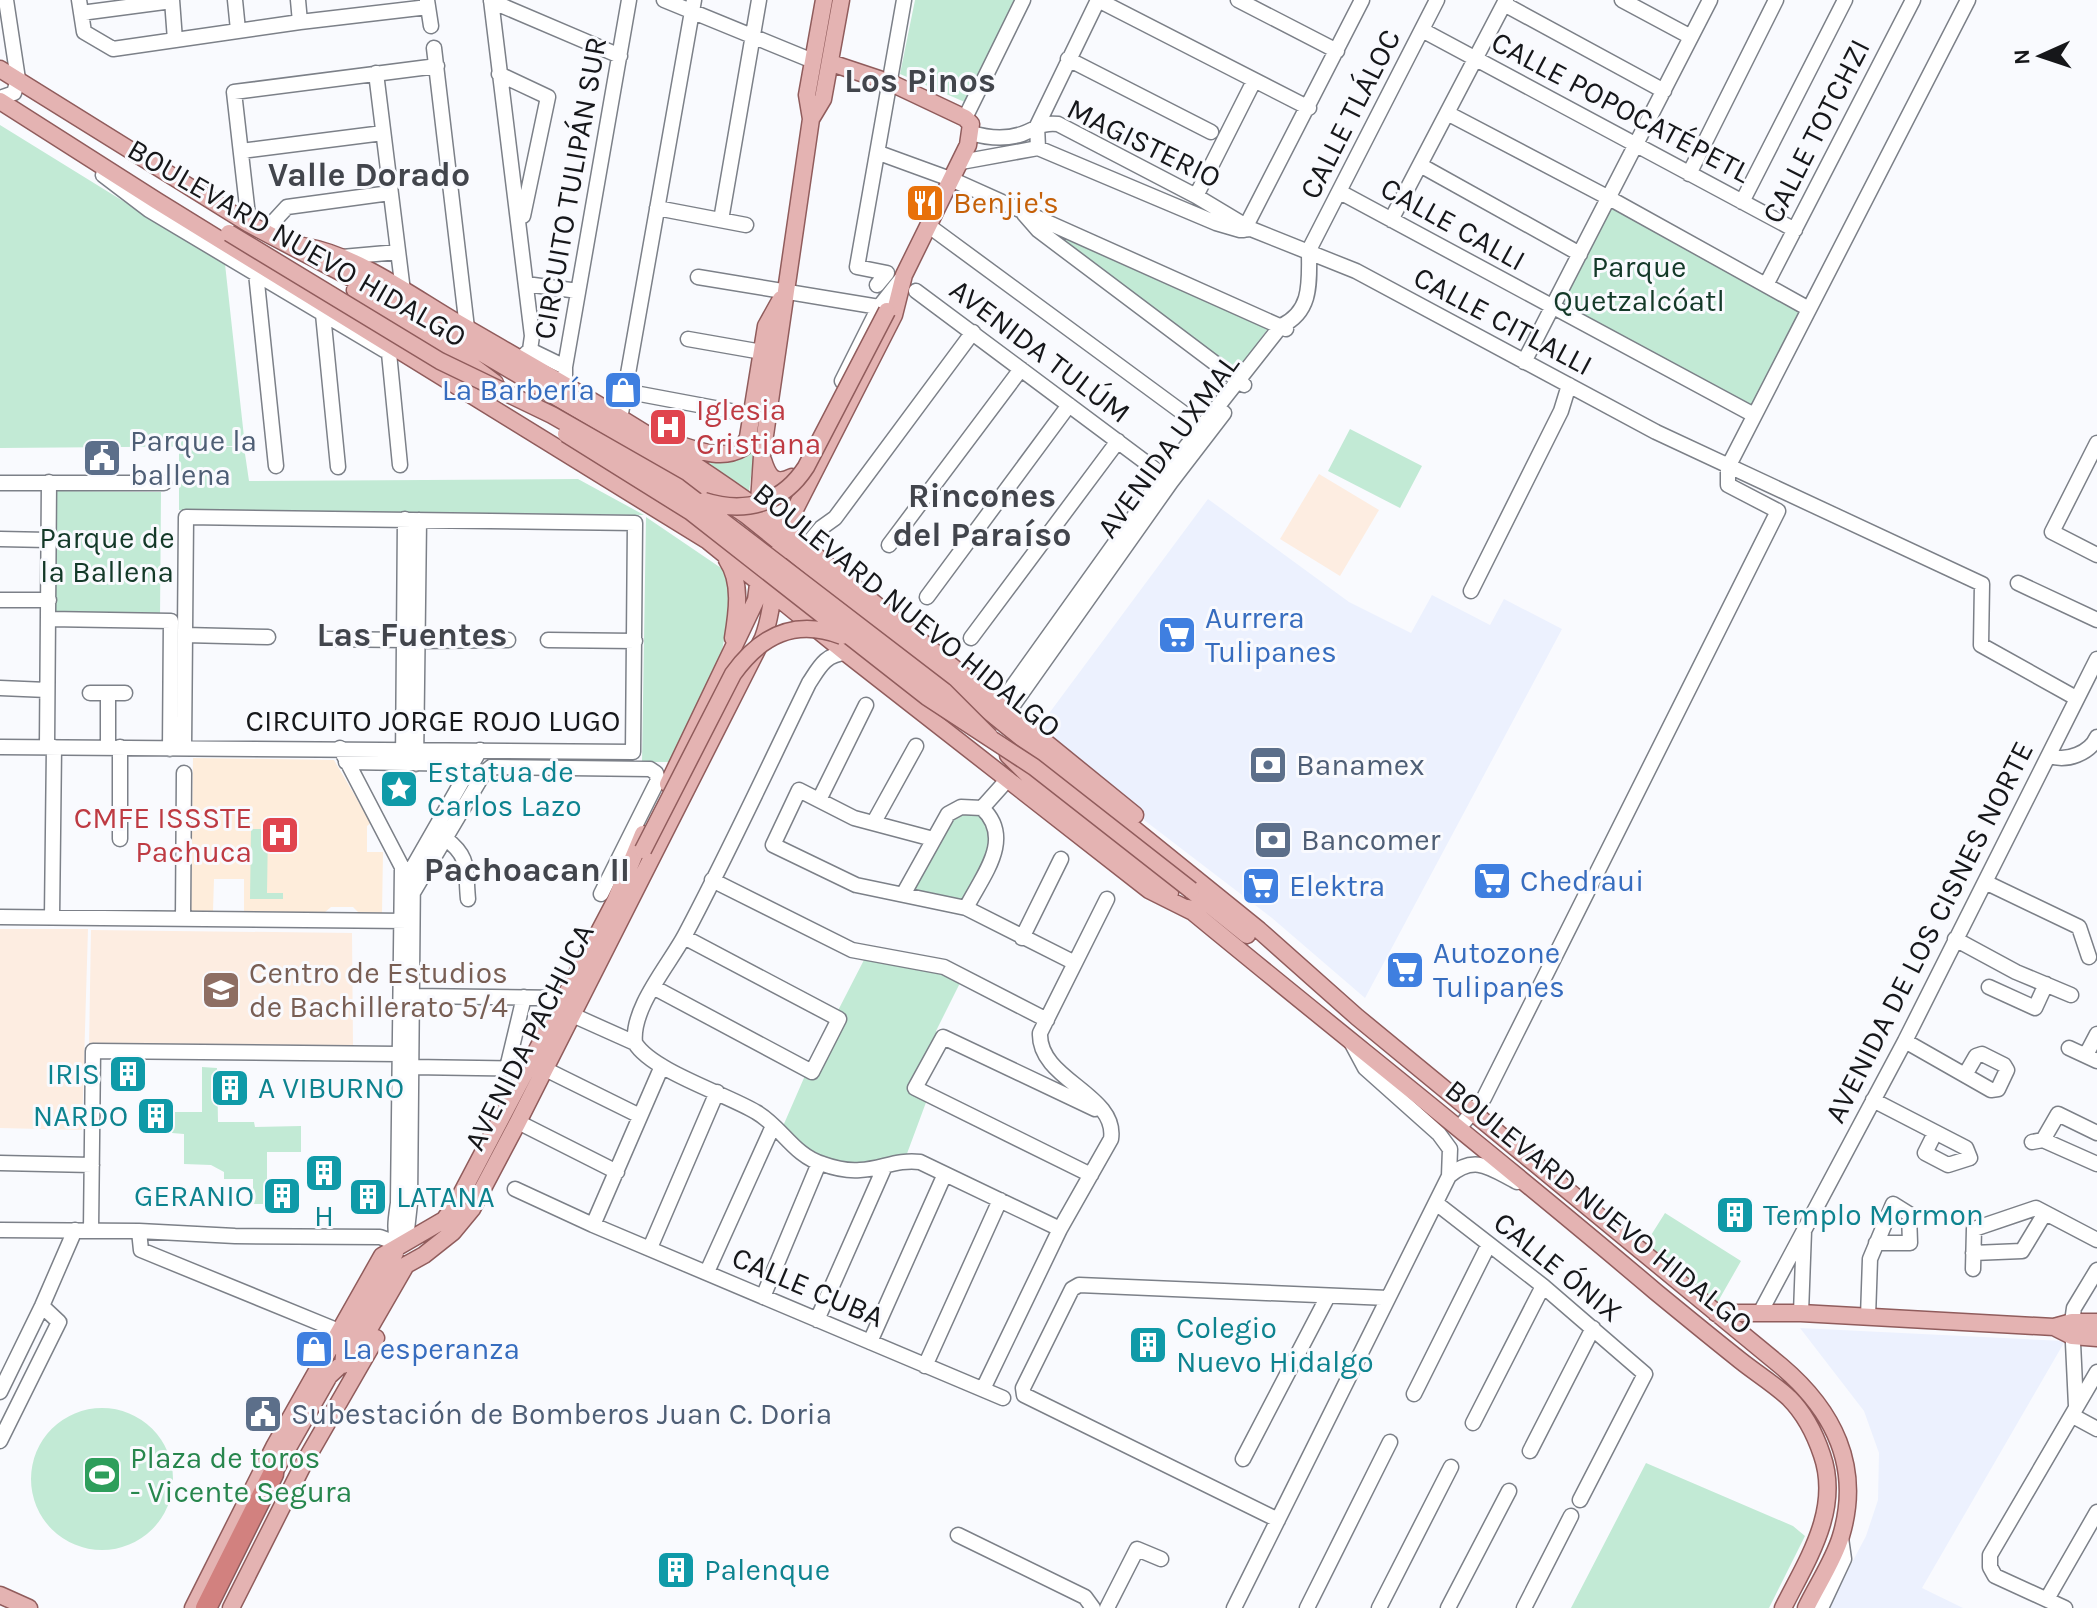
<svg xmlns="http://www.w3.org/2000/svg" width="2097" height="1608" viewBox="0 0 2097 1608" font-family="Karla,sans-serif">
<rect width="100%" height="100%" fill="#f9fafe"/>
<path fill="#ecf1fe" d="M 1208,499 L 1349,602 L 1411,633 L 1432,595 L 1490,625 L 1504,599 L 1562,629 L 1365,998 L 1272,918 L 1033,735 Z
M 1800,1328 L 2065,1341 L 1922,1588 L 1963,1608 L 1828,1608 L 1866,1536 L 1878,1500 L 1879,1453 L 1864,1411 Z"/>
<path fill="#fdede1" d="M 1319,474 L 1379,510 L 1340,576 L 1280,539 Z
M 0,929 L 88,929 L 82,1130 L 0,1128 Z
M 91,930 L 352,933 L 353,1046 L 89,1047 Z"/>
<path fill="#feeddb" d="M 193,758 L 334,760 L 371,823 L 367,826 L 367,852 L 383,852 L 382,913 L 359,913 L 353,907 L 331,907 L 324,913 L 244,911 L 244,879 L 214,879 L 213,911 L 191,911 Z"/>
<path fill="#c2ead5" d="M 915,0 L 1017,0 L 967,103 L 900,74 Z
M 0,125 L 225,264 L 245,446 L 0,448 Z
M 1611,203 L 1805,310 L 1752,411 L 1556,307 Z
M 1039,225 L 1269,327 L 1236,374 Z
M 1350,429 L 1422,466 L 1400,508 L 1328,471 Z
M 753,446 L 755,446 L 749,492 L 745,492 L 679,449 C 703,456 736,473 753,446 Z
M 179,447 L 244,447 L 249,481 L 578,479 L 644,515 L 179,510 Z
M 54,491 L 161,492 L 160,619 L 53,618 Z
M 646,517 L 724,570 C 735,594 722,664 711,688 C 700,713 687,738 674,762 L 642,762 Z
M 973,806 L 998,833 L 966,908 L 904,893 L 948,814 Z
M 251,829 L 268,829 L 267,893 L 283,893 L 283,899 L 250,899 Z
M 866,956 L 963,977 L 936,1031 L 941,1034 L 914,1089 L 928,1097 L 905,1159 L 839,1167 L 780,1133 L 807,1071 Z
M 202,1067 L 217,1068 L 218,1122 L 254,1122 L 255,1127 L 301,1126 L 301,1152 L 267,1152 L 267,1204 L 253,1204 L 253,1179 L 224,1179 L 224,1172 L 211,1165 L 184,1164 L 184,1134 L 172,1133 L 172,1112 L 202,1112 Z
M 1665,1213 L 1741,1261 L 1716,1305 L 1641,1251 Z
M31 1479a71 71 0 1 1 142 0a71 71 0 1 1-142 0Z
M 1646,1463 L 1793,1526 L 1805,1536 L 1769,1608 L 1571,1608 Z"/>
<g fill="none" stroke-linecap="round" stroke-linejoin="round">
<defs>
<path id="minor" d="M 79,0 L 84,32 L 113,49 L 300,22 L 428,7
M 172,0 L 175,40
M 235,0 L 238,30
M 298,0 L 300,22
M 427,0 L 431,26
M 491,0 L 532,336 L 530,350 L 520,359
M 664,0 L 813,61
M 1098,0 L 1309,108
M 1238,0 L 1337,51
M 1622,0 L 1691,37
M 491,1 L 620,56
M 1504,4 L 1664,91
M 81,13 L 172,1
M 1422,30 L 1795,230
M 434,48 L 467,328
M 1068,59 L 1211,132
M 376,73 L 403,291
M 499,74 L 548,97 L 523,216
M 0,98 L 14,93 L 18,79 L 6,0
M 1447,113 L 1609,198 L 1809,309
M 965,118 L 1023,0
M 971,133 C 988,138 1004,140 1022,134 C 1036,129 1042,122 1058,124 L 1196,196 L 1251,229 L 1356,271 L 1656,432 L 1982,584 L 1981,645 L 2076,698
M 1038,148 L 1037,126 L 1098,0
M 241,151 L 383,133
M 879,153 L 953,180 L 1286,329
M 961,162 L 1038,148 L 1216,223 L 1240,230 L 1251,229
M 1420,165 L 1580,254
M 1689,174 L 1776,0
M 103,175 L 149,210 L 384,350
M 1340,192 L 1754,415
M 1196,196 L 1254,81
M 1742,202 L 1845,0
M 657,208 L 746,225
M 1024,214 L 1038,230 L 1244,385
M 721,220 L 759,0
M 1391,220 L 1506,0
M 249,224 L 234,92 L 437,66
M 929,226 L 1209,432
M 1244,230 L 1362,0
M 264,232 L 287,207 L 390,193
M 342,257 L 398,252
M 256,273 L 276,466
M 698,277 L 879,307
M 526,284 L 578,291
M 877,285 L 887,273 L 857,267 L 904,0
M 1766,285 L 1913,0
M 916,291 L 1168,479
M 323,314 L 338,467
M 688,339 L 762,352
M 530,350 L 565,367
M 389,353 L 400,465
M 1524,362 L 1710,0
M 842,381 L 879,307 L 902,278
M 565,385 L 565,367 L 629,0
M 624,391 L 752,415
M 620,419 L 694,0
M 2097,443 L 2052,532 L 2097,555
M 0,483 L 164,483
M 0,539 L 48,540
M 889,545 L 1021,369
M 805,547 L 821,528 L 835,518 L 973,332
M 2018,583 L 2097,620
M 1471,591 L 1561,411 L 1569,385
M 927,597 L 1069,405
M 0,600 L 49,600
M 49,619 L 171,621 L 170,749
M 185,635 L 268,637
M 971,638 L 1118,441
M 326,639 L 405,640
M 548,640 L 635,641
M 418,641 L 508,640
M 846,653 C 825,654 819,668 809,683 C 768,767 729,852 685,935 C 669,965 631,1008 635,1043 C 652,1071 726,1094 756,1112 C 781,1126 794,1156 823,1164 C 834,1168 848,1171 860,1170 C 881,1169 898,1159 920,1162 L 1060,1229
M 0,688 L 47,690
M 90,693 L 125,693
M 108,693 L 108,747
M 1000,704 L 1163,476 L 1281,326 C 1313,311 1309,281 1309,250 L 1437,0
M 1009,711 L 1171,482 L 1224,413
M 0,747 L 633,752 L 635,523 L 186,517 L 184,748
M 47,747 L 49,482
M 120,747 L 120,839
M 340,748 L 402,867 L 398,1203 C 396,1217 393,1231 399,1244
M 2050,756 C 2067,762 2090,753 2097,737
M 346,762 L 472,764
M 403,763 L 405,519
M 416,764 L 419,520
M 819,800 L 866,705
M 982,808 L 1008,779
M 874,822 L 916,746
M 445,838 C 471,858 465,869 468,899
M 933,839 L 854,818 L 799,790 L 773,845 L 856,885 L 966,908 L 1075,963
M 712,880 L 852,950 L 944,967 L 1047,1020
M 1985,882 L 2079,927 L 2089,957
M 414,891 L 484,773 L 491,767 L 650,769 L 656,773 L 658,780 L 601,894
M 904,893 L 948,814 L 961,807 L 982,808
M 966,908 C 982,876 1015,839 982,808
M 0,917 L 408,921
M 52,917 L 54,747
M 183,919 L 184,773
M 1022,938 L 1061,859
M 1955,939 L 2016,972 L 2071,995
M 653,987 L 812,1072 L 839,1019 L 684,937
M 1989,987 L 2035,1008 L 2046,984
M 413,996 L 565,998
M 577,1017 L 635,1043
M 1905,1041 L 1991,1090 L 1998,1089 L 2007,1070 L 2004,1065 L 1982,1054 L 1976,1056 L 1965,1075
M 1351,1042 L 1365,1068 L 1439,1134 L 1450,1149 L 1449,1176
M 2069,1048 L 2097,1061
M 2086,1055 L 2097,1034
M 412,1067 L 545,1069 L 640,1116
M 507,1068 L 524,997
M 1873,1100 L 1966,1148 L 1970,1158 L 1948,1165 L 1925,1153 L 1935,1133
M 518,1122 L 617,1172
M 1459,1128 L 1484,1098 L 1778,511 L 1728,485 L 1728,467 L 1968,0
M 2043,1140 L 2058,1114 L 2097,1133
M 2032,1142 L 2043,1140 L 2097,1164
M 0,1163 L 92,1165
M 1091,1175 L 915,1088 L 943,1037 L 1095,1109
M 515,1189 L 593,1225 L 1003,1398
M 1436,1203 L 1543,1286 L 1645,1374 L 1580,1500
M 593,1225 L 662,1066
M 0,1230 L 139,1231 L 235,1236 L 380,1237 L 399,1244
M 91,1230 L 93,1051 L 399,1054 L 403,1059
M 139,1231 L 141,1250 L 339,1331
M 399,1244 L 407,1230 L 410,1203 L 413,867 L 480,750
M 650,1248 L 717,1092
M 1973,1253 L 2022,1251 L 2045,1213
M 1973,1269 L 1974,1229 L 2036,1208 L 2097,1240
M 707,1272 L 773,1126
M 763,1297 L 819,1163
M 1760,1313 L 1905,1041 L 2097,659
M 1801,1313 L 1804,1231
M 1868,1317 L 1870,1259 L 1893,1204 L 1909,1214 L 1910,1243 L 1876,1243
M 817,1320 L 885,1166
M 870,1342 L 944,1176
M 925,1366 L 1000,1200
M 983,1389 L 1060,1229 L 1111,1139 C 1118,1094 1038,1080 1040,1033 L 1107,899
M 0,1392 L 42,1306 L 75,1230
M 1414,1394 L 1489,1244
M 2076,1406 L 2072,1322 L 2074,1308 L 2097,1270
M 2073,1416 L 2097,1429
M 1473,1423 L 1543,1286
M 0,1441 L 59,1322 L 42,1306
M 1530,1451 L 1593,1328
M 1243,1459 L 1328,1296
M 1278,1520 L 1024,1395 L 1023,1388 L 1072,1289 L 1079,1285 L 1388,1298
M 958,1535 L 1085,1597 L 1093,1608
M 2047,1599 L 2097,1512
M 1107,1608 L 1137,1549 L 1161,1559
M 1234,1608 L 1449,1176 C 1475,1154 1490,1168 1517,1182
M 1307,1608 L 1390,1442
M 1379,1608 L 1451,1467
M 1448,1608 L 1509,1491
M 1524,1608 L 1571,1516
M 1821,1608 L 1844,1559 L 1841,1538
M 2065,1608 L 1995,1576 L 1990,1567 L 1990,1555 L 2097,1372"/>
<path id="major" d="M 0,69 L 249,224 L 380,293 L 675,467 L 746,515 L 1259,930 L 1357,1017 L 1781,1366 C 1833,1410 1862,1466 1841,1536 C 1834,1560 1817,1585 1806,1608
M 0,101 L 157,201 L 708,541 L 846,653 L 1149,890 L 1195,913
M 811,119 L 823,99 L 841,0
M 303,246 C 356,255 410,295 456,322 C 558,381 662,439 757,508 L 1135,815
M 355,290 L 447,347 L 495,383
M 668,441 C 692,448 720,462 743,448 L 748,437 L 766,326 L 781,299
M 763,460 C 768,476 774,486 792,477
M 758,517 L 762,456 L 811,119 L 807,95 L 824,0
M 727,560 C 742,582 737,613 733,638
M 1008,755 L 1030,777 L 1170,893
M 668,784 L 756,600 L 759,576
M 1191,890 L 1247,935
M 616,899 L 643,834
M 1188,908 C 1343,1036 1502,1161 1656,1292 C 1684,1315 1712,1338 1741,1361 C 1756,1373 1774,1384 1789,1398 C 1804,1413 1815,1434 1822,1455 C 1841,1510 1807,1560 1783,1608
M 1716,1313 L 1801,1313 L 2054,1327 L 2072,1322 L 2097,1322
M 2054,1327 L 2072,1336 L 2097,1338
M 343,1365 L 345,1346 L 395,1253
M 273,1474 L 329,1376 L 357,1350 L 406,1265 L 424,1255 L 453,1232 L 472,1209 L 518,1122 L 763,638 C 776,603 772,566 784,531 L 894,315 L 904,275 L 968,145 L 971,124 L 965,118 L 891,83 L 831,63
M 0,1595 L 29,1608
M 193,1608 L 274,1447 L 382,1256 L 444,1220 L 456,1204 L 621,890
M 231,1608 L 304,1463 L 376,1338"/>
<path id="highway" d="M 206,1608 L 273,1474"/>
</defs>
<use href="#minor" stroke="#7c8088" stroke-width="17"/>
<use href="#major" stroke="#905c5c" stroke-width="19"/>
<use href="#highway" stroke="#905c5c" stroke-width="23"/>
<use href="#minor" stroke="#fff" stroke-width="14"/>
<use href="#major" stroke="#e4b3b2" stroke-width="16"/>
<use href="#highway" stroke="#d2817f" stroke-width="20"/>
<defs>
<path id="major-bridge" d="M 229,233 L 440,361 L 552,415 L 678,487 L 944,691 L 990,737
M 566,434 L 691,512 L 927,697 L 1034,767 L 1191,890
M 704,501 C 745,514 782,504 806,467 L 887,311
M 643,850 L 733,674 C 761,635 795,618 842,636"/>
</defs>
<use href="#major-bridge" stroke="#905c5c" stroke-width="19" stroke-linecap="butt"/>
<use href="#major-bridge" stroke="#e4b3b2" stroke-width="16"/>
</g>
<defs>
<symbol id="restaurant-square" viewBox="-11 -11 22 22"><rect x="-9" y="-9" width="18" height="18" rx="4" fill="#e8710a" stroke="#f9fafe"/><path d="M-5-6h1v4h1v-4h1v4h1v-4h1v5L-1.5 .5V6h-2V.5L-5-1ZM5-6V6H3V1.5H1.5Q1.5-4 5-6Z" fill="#fff"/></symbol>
<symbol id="shop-square" viewBox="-11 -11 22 22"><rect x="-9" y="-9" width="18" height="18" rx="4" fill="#3f7fe0" stroke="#f9fafe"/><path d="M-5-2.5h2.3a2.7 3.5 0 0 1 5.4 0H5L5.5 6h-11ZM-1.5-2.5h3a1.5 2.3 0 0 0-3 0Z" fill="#fff"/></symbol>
<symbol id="hospital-square" viewBox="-11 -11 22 22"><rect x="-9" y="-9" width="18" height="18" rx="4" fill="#e0444e" stroke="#f9fafe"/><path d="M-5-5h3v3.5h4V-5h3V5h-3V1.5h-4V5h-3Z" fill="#fff"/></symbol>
<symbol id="civic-square" viewBox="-11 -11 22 22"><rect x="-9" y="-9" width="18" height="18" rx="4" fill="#5c6f8a" stroke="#f9fafe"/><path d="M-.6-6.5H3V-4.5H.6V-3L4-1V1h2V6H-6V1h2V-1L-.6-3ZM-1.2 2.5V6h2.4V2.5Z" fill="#fff"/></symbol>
<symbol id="supermarket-square" viewBox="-11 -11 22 22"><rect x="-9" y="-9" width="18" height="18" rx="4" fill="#3f7fe0" stroke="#f9fafe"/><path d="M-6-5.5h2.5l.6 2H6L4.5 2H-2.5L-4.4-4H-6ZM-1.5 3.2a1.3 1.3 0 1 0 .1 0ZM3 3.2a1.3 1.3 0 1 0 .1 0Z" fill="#fff"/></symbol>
<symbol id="bank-square" viewBox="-11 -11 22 22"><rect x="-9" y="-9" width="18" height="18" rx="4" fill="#5c6f8a" stroke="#f9fafe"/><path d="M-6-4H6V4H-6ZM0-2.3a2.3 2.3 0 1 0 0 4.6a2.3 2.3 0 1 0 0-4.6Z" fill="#fff"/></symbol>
<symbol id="sight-square" viewBox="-11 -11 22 22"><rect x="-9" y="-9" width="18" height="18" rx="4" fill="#0f9aa8" stroke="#f9fafe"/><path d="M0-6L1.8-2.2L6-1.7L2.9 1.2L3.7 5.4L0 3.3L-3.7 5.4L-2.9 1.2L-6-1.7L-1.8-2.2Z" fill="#fff"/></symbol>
<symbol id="school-square" viewBox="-11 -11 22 22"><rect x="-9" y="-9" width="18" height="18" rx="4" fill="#8d6e63" stroke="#f9fafe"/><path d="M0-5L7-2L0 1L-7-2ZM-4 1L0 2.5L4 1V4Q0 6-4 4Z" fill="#fff"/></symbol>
<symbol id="building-square" viewBox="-11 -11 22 22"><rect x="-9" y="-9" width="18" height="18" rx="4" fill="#0f9aa8" stroke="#f9fafe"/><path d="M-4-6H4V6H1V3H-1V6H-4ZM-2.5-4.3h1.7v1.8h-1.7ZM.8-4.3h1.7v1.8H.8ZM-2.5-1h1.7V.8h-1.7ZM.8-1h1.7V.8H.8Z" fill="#fff"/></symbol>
<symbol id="stadium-square" viewBox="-11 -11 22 22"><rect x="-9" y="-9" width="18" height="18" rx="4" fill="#2e9e5b" stroke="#f9fafe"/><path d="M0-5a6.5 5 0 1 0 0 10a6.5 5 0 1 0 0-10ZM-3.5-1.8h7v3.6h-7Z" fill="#fff"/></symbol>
</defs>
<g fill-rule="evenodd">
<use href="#restaurant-square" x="903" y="181" width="44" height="44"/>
<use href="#shop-square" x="601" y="368" width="44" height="44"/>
<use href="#hospital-square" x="646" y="405" width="44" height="44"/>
<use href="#civic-square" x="80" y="436" width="44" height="44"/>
<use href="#supermarket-square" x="1155" y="613" width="44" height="44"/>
<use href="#bank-square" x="1246" y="743" width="44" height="44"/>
<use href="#sight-square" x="377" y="767" width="44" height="44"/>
<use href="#hospital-square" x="258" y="813" width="44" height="44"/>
<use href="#bank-square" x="1251" y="818" width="44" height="44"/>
<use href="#supermarket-square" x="1470" y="859" width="44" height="44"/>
<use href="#supermarket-square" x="1239" y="864" width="44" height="44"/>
<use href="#supermarket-square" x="1383" y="948" width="44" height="44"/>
<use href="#school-square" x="199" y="968" width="44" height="44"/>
<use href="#building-square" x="106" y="1052" width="44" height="44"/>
<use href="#building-square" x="208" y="1066" width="44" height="44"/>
<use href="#building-square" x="134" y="1094" width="44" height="44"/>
<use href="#building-square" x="302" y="1151" width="44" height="44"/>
<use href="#building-square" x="260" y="1174" width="44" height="44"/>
<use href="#building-square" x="346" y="1175" width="44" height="44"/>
<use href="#building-square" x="1713" y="1193" width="44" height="44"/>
<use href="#building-square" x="1126" y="1323" width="44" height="44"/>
<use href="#shop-square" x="292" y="1327" width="44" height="44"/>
<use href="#civic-square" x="241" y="1392" width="44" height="44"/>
<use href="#stadium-square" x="80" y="1453" width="44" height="44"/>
<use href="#building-square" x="654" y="1548" width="44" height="44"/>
</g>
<g text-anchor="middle" stroke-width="6" stroke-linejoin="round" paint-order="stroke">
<g font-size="30" fill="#16171a" stroke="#f9fafe">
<text transform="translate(1621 107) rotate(28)" y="10">CALLE POPOCATÉPETL</text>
<text transform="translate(1350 114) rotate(-63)" y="10">CALLE TLÁLOC</text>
<text transform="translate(1816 131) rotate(-63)" y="10">CALLE TOTCHZI</text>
<text transform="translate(1144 143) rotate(26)" y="10">MAGISTERIO</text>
<text transform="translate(570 188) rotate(-80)" y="10">CIRCUITO TULIPÁN SUR</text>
<text transform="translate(1453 224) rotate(29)" y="10">CALLE CALLI</text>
<text transform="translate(297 243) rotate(30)" y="10">BOULEVARD NUEVO HIDALGO</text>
<text transform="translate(1503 321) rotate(28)" y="10">CALLE CITLALLI</text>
<text transform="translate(1040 351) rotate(37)" y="10">AVENIDA TULÚM</text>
<text transform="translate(1168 446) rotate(-54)" y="10">AVENIDA UXMAL</text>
<text transform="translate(907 610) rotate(39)" y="10">BOULEVARD NUEVO HIDALGO</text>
<text x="433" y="731">CIRCUITO JORGE ROJO LUGO</text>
<text transform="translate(1929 932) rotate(-63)" y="10">AVENIDA DE LOS CISNES NORTE</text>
<text transform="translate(529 1037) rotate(-63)" y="10">AVENIDA PACHUCA</text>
<text transform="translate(1599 1207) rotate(39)" y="10">BOULEVARD NUEVO HIDALGO</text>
<text transform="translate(1558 1267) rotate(39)" y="10">CALLE ÓNIX</text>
<text transform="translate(808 1287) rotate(23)" y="10">CALLE CUBA</text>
</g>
<g font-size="30" fill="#c56008" stroke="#f9fafe" text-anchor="start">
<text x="953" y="213">Benjie's</text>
</g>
<g font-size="30" fill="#133928" stroke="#f9fafe">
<text x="1639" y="277">Parque<tspan x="1639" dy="34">Quetzalcóatl</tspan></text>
<text x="107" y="548">Parque de<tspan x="107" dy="34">la Ballena</tspan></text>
</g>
<g font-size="30" fill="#366cbe" stroke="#f9fafe" text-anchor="start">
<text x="595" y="400" text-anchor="end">La Barbería</text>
<text x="1205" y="628">Aurrera<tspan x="1205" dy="34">Tulipanes</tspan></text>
<text x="1520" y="891">Chedraui</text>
<text x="1289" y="896">Elektra</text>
<text x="1433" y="963">Autozone<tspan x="1433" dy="34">Tulipanes</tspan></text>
<text x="342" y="1359">La esperanza</text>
</g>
<g font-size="30" fill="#be3a42" stroke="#f9fafe" text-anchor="start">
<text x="696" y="420">Iglesia<tspan x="696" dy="34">Cristiana</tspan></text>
<text x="252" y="828" text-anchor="end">CMFE ISSSTE<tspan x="252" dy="34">Pachuca</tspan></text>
</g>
<g font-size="30" fill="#4e5e75" stroke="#f9fafe" text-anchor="start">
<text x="130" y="451">Parque la<tspan x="130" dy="34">ballena</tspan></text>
<text x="1296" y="775">Banamex</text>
<text x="1301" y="850">Bancomer</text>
<text x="291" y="1424">Subestación de Bomberos Juan C. Doria</text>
</g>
<g font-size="30" fill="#0d838f" stroke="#f9fafe" text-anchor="start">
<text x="427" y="782">Estatua de<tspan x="427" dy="34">Carlos Lazo</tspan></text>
<text x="100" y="1084" text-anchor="end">IRIS</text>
<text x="258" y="1098">A VIBURNO</text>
<text x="128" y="1126" text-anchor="end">NARDO</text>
<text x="254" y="1206" text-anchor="end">GERANIO</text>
<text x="396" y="1207">LATANA</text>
<text x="1763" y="1225">Templo Mormon</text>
<text x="324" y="1226" text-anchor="middle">H</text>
<text x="1176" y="1338">Colegio<tspan x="1176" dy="34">Nuevo Hidalgo</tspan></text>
<text x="704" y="1580">Palenque</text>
</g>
<g font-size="30" fill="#785e54" stroke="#f9fafe" text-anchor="start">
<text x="249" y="983">Centro de Estudios<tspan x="249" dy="34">de Bachillerato 5/4</tspan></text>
</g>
<g font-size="30" fill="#27864d" stroke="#f9fafe" text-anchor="start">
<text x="130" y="1468">Plaza de toros<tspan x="130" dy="34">- Vicente Segura</tspan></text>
</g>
<g font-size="34" font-weight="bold" fill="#42454c" stroke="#f9fafe">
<text x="920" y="92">Los Pinos</text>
<text x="369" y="186">Valle Dorado</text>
<text x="982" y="507">Rincones<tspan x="982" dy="39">del Paraíso</tspan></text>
<text x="412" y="646">Las Fuentes</text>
<text x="527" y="881">Pachoacan II</text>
</g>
</g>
<g transform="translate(2041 56) rotate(267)" stroke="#f9fafe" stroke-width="6" paint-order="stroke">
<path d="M0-6L14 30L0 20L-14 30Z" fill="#16171a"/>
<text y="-12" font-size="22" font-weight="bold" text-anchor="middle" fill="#16171a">N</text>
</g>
</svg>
